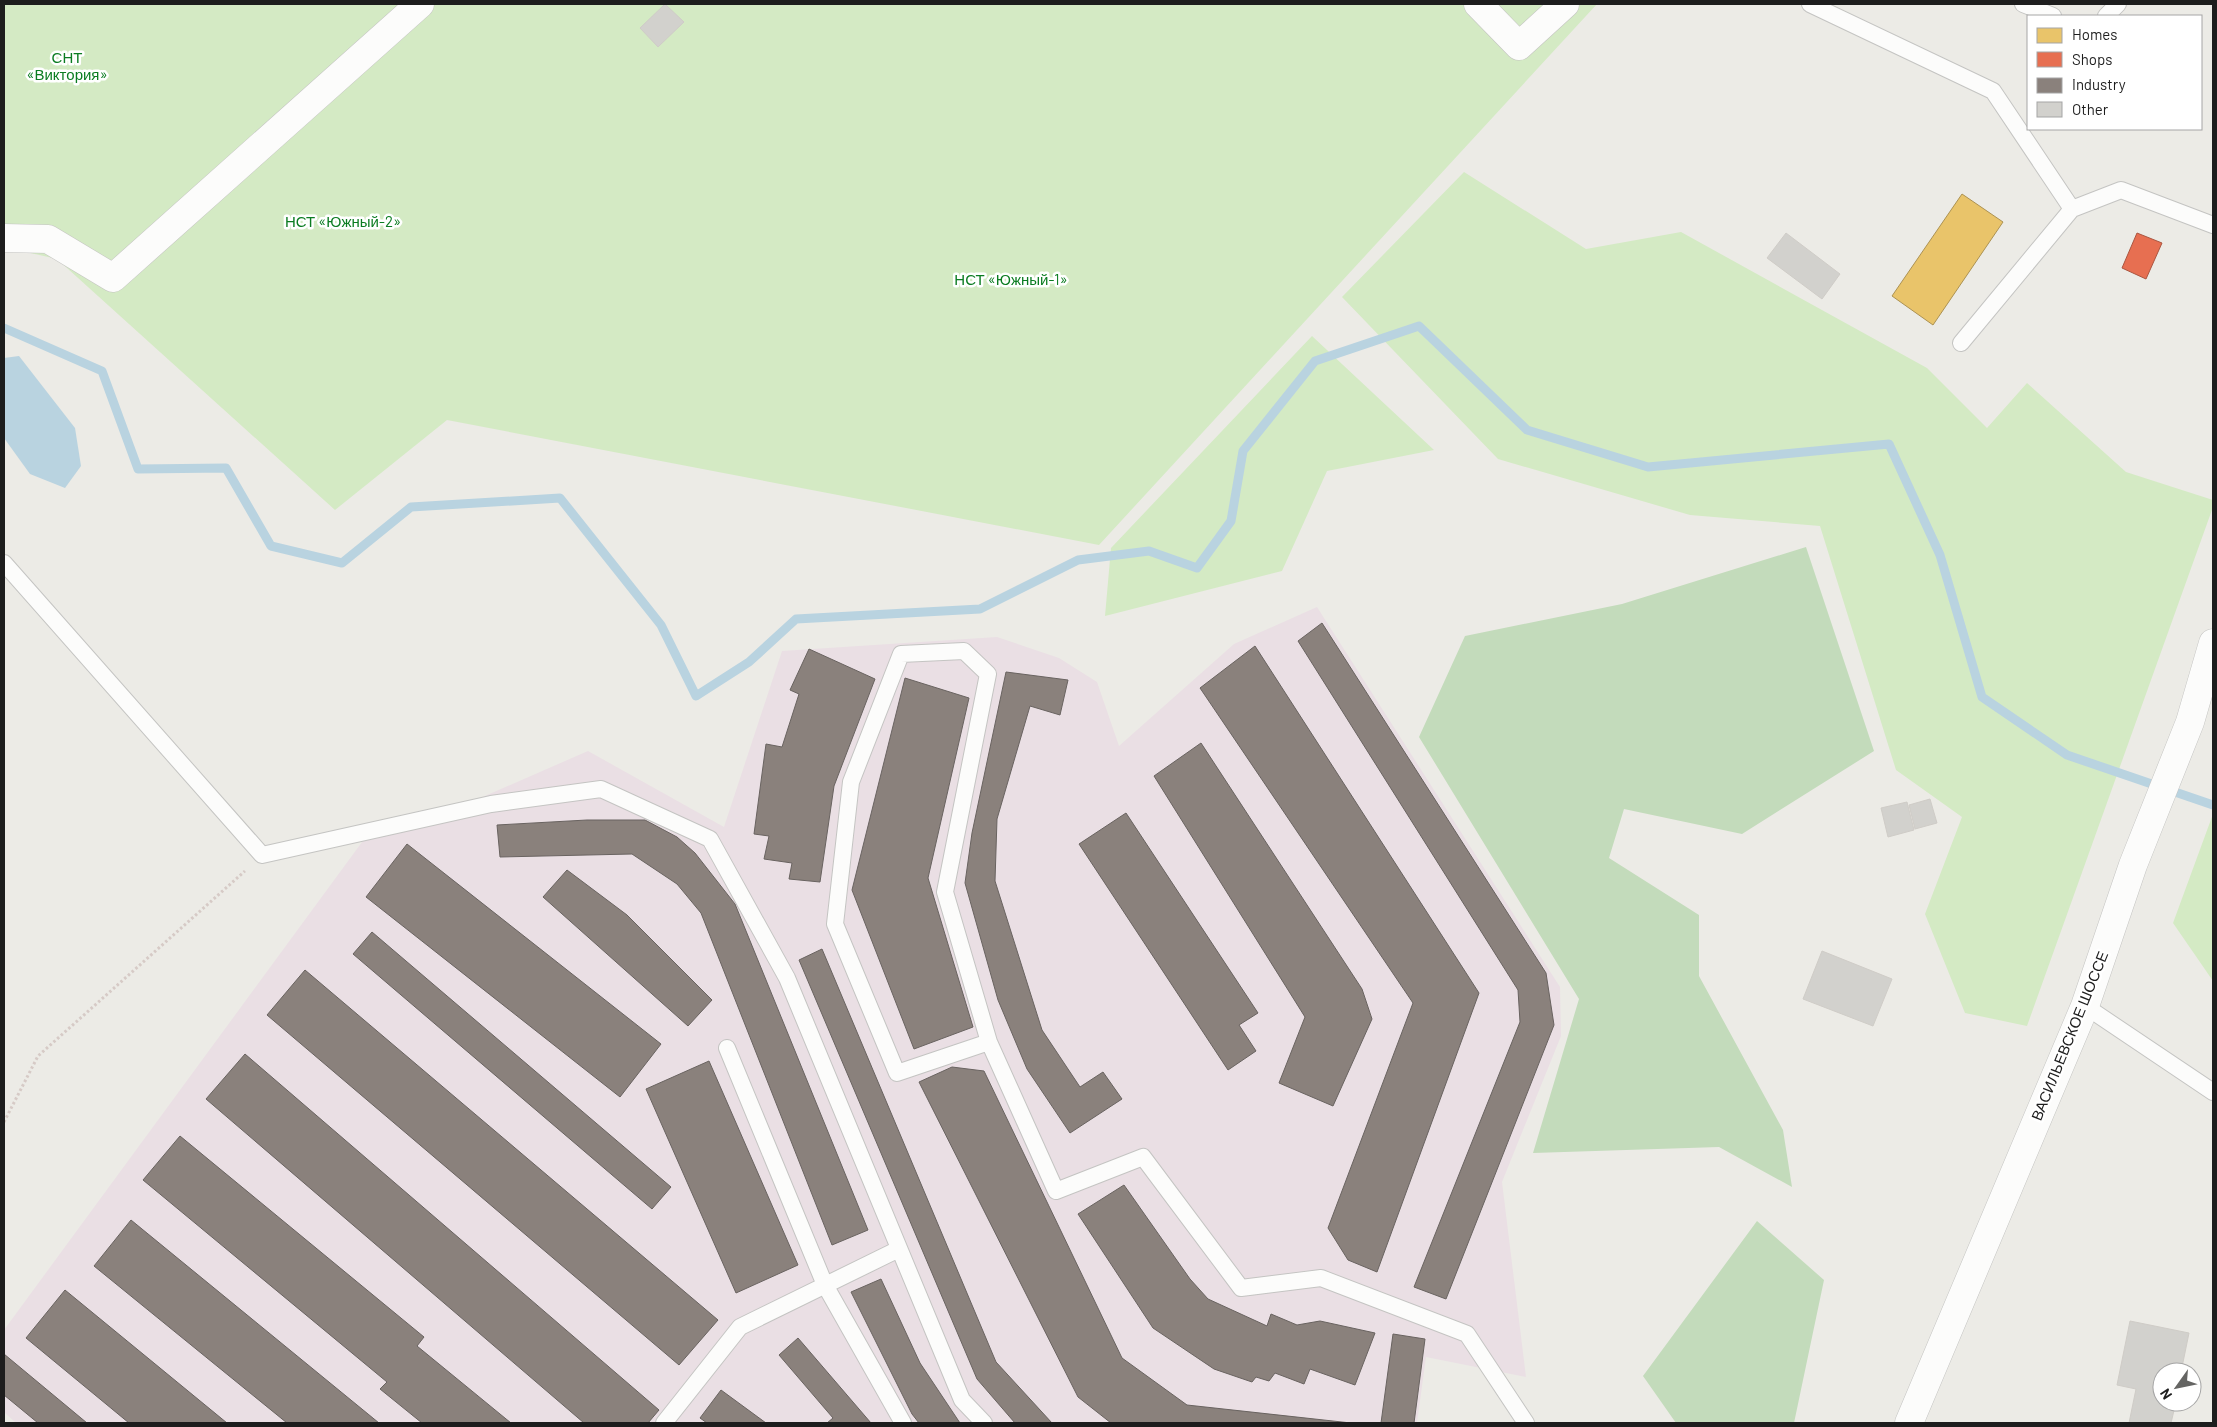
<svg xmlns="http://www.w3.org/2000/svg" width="2217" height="1427" viewBox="0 0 2217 1427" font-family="Barlow,sans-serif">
<rect width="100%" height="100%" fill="#ecebe6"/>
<path fill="#eadfe4" d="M 1317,607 L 1560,987 L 1561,1036 L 1502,1182 L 1526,1377 L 1426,1357 L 1417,1423 L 16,1423 L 4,1412 L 4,1330 L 376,823 L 462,806 L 588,751 L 724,827 L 782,651 L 997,637 L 1059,658 L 1097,682 L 1119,746 L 1234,644 Z"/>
<path fill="#d4eac4" d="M 4,4 L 1597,4 L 1099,545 L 447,420 L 335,510 L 57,259 L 4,247 Z
M 1464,172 L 1586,249 L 1681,232 L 1927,368 L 1987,428 L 2027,383 L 2126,472 L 2213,500 L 2213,507 L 2027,1026 L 1965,1013 L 1925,914 L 1962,817 L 1896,770 L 1820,526 L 1690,515 L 1498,459 L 1342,297 Z
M 1312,336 L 1434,450 L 1327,471 L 1282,571 L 1105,616 L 1111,548 Z
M 2213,814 L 2213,981 L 2173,923 Z"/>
<path fill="#c3dbbb" d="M 1806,547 L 1874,751 L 1742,834 L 1624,809 L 1609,858 L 1699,915 L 1699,976 L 1783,1130 L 1792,1187 L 1719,1147 L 1533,1153 L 1579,999 L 1419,737 L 1465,636 L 1622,604 Z
M 1757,1221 L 1824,1280 L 1794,1423 L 1676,1423 L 1643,1376 Z"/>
<path fill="#b9d3e0" d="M 19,356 L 75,428 L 81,466 L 65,488 L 30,474 L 4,438 L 4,358 Z"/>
<path fill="#e9c46a" stroke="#ac9253" d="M 1962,194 L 2003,222 L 1933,325 L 1892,296 Z"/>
<path fill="#e76f51" stroke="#aa5641" d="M 2137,233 L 2162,243 L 2146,279 L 2122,268 Z"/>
<path fill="#8a817c" stroke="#696360" d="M 1322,623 L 1546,973 L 1554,1025 L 1446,1299 L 1414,1287 L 1520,1022 L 1518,990 L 1298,641 Z
M 1255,646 L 1479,993 L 1377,1272 L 1348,1260 L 1328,1228 L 1413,1003 L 1200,688 Z
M 809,649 L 875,679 L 834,786 L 820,882 L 789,879 L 792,863 L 764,859 L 769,836 L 754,834 L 766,744 L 782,747 L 799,694 L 790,690 Z
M 1006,672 L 1068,680 L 1060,715 L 1030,706 L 997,819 L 995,881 L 1042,1030 L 1080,1087 L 1103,1072 L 1122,1099 L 1070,1133 L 1027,1069 L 998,1000 L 965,883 L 972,833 Z
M 905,678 L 969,698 L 928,878 L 973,1027 L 914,1049 L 852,890 Z
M 1201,743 L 1362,989 L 1372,1019 L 1333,1106 L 1279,1083 L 1305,1017 L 1154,776 Z
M 1126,813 L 1258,1013 L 1239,1025 L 1256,1051 L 1228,1070 L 1079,844 Z
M 587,820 L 645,820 L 677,837 L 695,853 L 735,904 L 868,1230 L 832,1245 L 701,913 L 677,884 L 632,854 L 500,857 L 497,825 Z
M 407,844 L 661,1044 L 620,1097 L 366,897 Z
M 567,870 L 627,915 L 712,1000 L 688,1026 L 543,897 Z
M 372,932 L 671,1187 L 652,1209 L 353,954 Z
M 822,949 L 996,1362 L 1052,1423 L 1015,1423 L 977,1379 L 799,960 Z
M 305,970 L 718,1320 L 679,1365 L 267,1015 Z
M 245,1054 L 659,1410 L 648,1423 L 584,1423 L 206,1099 Z
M 709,1061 L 798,1265 L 736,1293 L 646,1089 Z
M 952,1067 L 984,1071 L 1122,1358 L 1187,1405 L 1351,1423 L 1111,1423 L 1078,1397 L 919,1082 Z
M 180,1136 L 424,1337 L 417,1346 L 511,1423 L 422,1423 L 380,1389 L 387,1382 L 143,1180 Z
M 1124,1185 L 1190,1279 L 1208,1299 L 1267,1326 L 1271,1314 L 1297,1325 L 1320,1321 L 1375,1333 L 1355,1385 L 1310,1369 L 1304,1384 L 1275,1373 L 1269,1381 L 1256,1377 L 1252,1382 L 1214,1369 L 1153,1328 L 1078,1214 Z
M 131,1220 L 379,1423 L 287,1423 L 94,1266 Z
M 881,1279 L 920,1363 L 960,1423 L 919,1423 L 912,1414 L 851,1292 Z
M 65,1290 L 227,1423 L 129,1423 L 26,1338 Z
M 1393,1334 L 1425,1339 L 1414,1423 L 1381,1423 Z
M 798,1338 L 871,1423 L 827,1423 L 833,1418 L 779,1355 Z
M 4,1354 L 87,1423 L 38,1423 L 4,1395 Z
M 721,1390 L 766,1423 L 707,1423 L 700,1418 Z"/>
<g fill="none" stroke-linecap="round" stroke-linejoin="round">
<path stroke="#b9d3e0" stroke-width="9" d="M 4,328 L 102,371 L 138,469 L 226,468 L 271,546 L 342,563 L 411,507 L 560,498 L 661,625 L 696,696 L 749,662 L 796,619 L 980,609 L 1078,560 L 1149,551 L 1197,568 L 1231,521 L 1243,451 L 1315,361 L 1419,326 L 1527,430 L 1648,467 L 1889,444 L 1940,555 L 1982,697 L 2067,755 L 2213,805"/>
</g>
<path fill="#d2d1cd" stroke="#cfccc7" d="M 665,4 L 684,22 L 658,47 L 640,28 Z
M 1786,233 L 1840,274 L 1822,299 L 1767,258 Z
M 1930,799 L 1937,823 L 1915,829 L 1909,805 Z
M 1907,802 L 1914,830 L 1888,837 L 1881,808 Z
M 1822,951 L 1892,979 L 1873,1026 L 1803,999 Z
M 2130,1321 L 2189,1333 L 2181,1372 L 2162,1372 L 2162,1402 L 2176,1402 L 2171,1423 L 2129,1423 L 2136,1389 L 2117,1385 Z"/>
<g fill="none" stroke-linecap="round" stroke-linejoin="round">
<defs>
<path id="service" d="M 1810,4 L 1993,91 L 2072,209 L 2121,190 L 2213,225
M 2023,4 L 2053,16
M 2106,16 L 2118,4
M 1961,343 L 2072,209
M 4,563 L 262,855 L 491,804 L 601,789 L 710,839 L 787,978 L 962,1400 L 984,1423
M 2085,1006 L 2213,1092
M 989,1042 L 897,1073 L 835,924 L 851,782 L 901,654 L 964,651 L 988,674 L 945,892 L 989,1042 L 1056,1191 L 1143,1157 L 1241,1288 L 1321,1278 L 1467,1334 L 1526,1423
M 727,1048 L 825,1285 L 903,1423
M 664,1423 L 740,1327 L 899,1249"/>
<path id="minor" d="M 1478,4 L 1519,46 L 1565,4
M 4,238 L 48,239 L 113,278 L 420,4
M 1909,1423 L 2085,1006 L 2133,865 L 2190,722 L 2213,643"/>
</defs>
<use href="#service" stroke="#c4c4c2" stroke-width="18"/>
<use href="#minor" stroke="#c4c4c2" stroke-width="29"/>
<path stroke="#d6cac6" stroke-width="3" stroke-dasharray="2.5 2.5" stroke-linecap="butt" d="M 4,1122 L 38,1056 L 245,871"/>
<use href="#service" stroke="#fcfcfb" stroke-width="16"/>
<use href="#minor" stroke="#fcfcfb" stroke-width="28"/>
</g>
<g text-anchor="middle" stroke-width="5" stroke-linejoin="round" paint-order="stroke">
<g font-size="15" fill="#0b7c21" stroke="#fff">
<text x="67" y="63">СНТ<tspan x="67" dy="17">«Виктория»</tspan></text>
<text x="343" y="227">НСТ «Южный-2»</text>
<text x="1011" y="285">НСТ «Южный-1»</text>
</g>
<g font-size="15" fill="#1d1d1d" stroke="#fff">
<text transform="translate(2070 1036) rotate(-68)" y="5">ВАСИЛЬЕВСКОЕ ШОССЕ</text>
</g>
</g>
<rect width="2217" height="1427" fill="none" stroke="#1d1d1d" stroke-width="10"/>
<rect x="2027" y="15" width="175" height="115" fill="#ffffff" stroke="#a5a5a5"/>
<rect x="2037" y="28" width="25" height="15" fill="#e9c46a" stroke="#a5a5a5"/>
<text x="2072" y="40" font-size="15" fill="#1d1d1d">Homes</text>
<rect x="2037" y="52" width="25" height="15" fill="#e76f51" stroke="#a5a5a5"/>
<text x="2072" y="65" font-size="15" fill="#1d1d1d">Shops</text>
<rect x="2037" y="78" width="25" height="15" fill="#8a817c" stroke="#a5a5a5"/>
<text x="2072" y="90" font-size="15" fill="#1d1d1d">Industry</text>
<rect x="2037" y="102" width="25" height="15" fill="#d2d1cd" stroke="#a5a5a5"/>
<text x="2072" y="115" font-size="15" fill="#1d1d1d">Other</text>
<g transform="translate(2177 1387) rotate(237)"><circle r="24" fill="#ffffff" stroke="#a5a5a5"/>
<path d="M0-4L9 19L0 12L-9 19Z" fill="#656563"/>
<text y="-8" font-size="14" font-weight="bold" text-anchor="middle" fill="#1d1d1d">N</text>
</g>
</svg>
